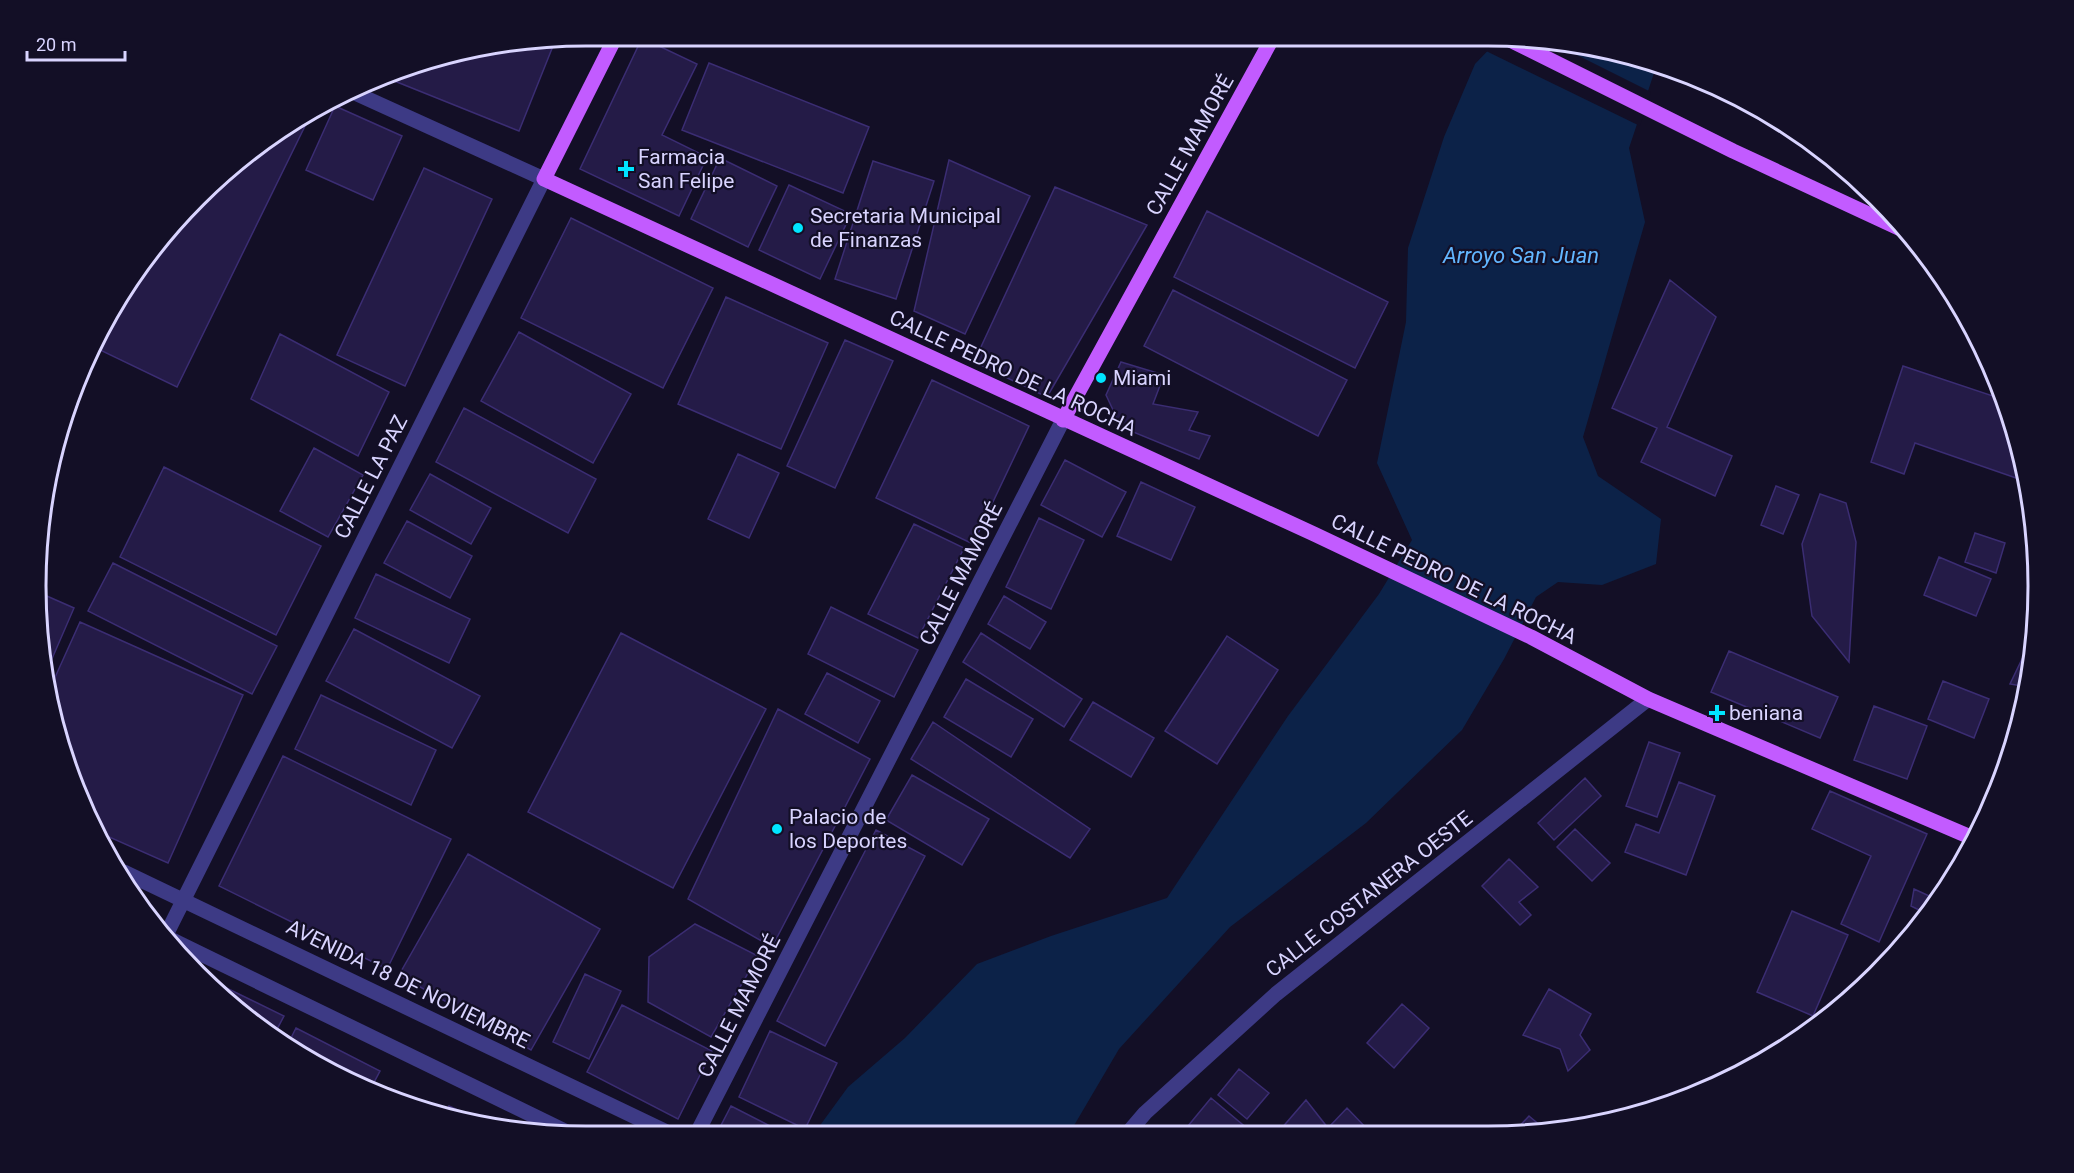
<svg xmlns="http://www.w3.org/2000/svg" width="2074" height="1173" viewBox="0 0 2074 1173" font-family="Roboto,sans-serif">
<rect width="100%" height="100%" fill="#130f26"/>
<path fill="#0c2248" d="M 1501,37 L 1523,37 L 1660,64 L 1655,70 L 1629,148 L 1645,222 L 1583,437 L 1598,476 L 1661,519 L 1656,564 L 1602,585 L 1558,582 L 1536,597 L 1504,659 L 1462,730 L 1366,823 L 1230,927 L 1119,1049 L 1069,1134 L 813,1135 L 848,1087 L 905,1038 L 977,964 L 1051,936 L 1167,898 L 1288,716 L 1379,594 L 1412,540 L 1377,463 L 1406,322 L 1408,248 L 1444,137 L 1475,64 Z"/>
<path fill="#130f26" d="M 1497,37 L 1523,37 L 1553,43 L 1651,92 L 1640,126 L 1484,50 Z"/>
<path fill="#241b47" stroke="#3b2d73" stroke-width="1.5" d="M 642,38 L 697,64 L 662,135 L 707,157 L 679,216 L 580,169 Z
M 555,41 L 519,131 L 392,80 L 395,73 L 410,65 Z
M 709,63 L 869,127 L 843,193 L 682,130 Z
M 335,106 L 402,136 L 373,200 L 306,170 Z
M 308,120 L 177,387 L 100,350 L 140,269 L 252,150 Z
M 720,158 L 777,186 L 748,247 L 691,219 Z
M 949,160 L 1030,196 L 965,334 L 914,311 Z
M 873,161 L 934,181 L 896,299 L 835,279 Z
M 424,168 L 492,199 L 405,386 L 337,355 Z
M 789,185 L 851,214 L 820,279 L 759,250 Z
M 1055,187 L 1147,225 L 1047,397 L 974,362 Z
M 1207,211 L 1388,302 L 1355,368 L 1174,277 Z
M 571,218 L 713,288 L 663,388 L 521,318 Z
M 1670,280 L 1716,317 L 1667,427 L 1732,456 L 1715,496 L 1641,462 L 1657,428 L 1612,408 Z
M 1173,290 L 1347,380 L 1318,436 L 1144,346 Z
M 726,297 L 828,343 L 781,449 L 678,404 Z
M 519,332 L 631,394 L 593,463 L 481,401 Z
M 280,334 L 389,392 L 358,456 L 251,399 Z
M 845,340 L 893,361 L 835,488 L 787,466 Z
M 1121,362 L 1164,375 L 1153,404 L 1198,412 L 1189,430 L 1210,436 L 1199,459 L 1121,427 L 1106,395 Z
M 1903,366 L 2002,399 L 2019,444 L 2023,467 L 2019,479 L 1915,443 L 1904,474 L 1871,462 Z
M 932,380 L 1029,426 L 973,544 L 876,498 Z
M 464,408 L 596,479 L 568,533 L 436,462 Z
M 314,448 L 363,475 L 328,537 L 280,511 Z
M 738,454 L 779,473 L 749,538 L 708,519 Z
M 1065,460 L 1126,492 L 1102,537 L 1041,505 Z
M 164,467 L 321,546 L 276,635 L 120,557 Z
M 430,474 L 491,508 L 471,544 L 410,510 Z
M 1141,482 L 1195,507 L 1171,560 L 1117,536 Z
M 1776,486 L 1799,495 L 1783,534 L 1761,525 Z
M 1820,494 L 1846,503 L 1856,542 L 1849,662 L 1812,616 L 1802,544 Z
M 1039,518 L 1084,540 L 1051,609 L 1006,587 Z
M 407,521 L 472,556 L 450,598 L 384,563 Z
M 914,524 L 964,548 L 918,638 L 868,614 Z
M 1975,533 L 2005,543 L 1996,573 L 1965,562 Z
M 1939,557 L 1991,579 L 1976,616 L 1924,595 Z
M 113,563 L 277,646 L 252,694 L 88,611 Z
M 376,574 L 470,619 L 449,663 L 355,618 Z
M 40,593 L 74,608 L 48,668 L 37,622 Z
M 1004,596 L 1046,622 L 1030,649 L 988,624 Z
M 831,607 L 918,650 L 894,697 L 808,654 Z
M 80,622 L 243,695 L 168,863 L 100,833 L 78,797 L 52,684 Z
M 354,629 L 480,696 L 452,748 L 326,681 Z
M 621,633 L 766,709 L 673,888 L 528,812 Z
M 981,633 L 1082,699 L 1064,727 L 963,662 Z
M 1227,636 L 1278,670 L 1217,764 L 1165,731 Z
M 1729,651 L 1838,697 L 1820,738 L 1711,692 Z
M 2022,659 L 2032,664 L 2027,687 L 2010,684 Z
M 827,673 L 880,701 L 858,743 L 805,714 Z
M 966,679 L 1033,719 L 1011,757 L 944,717 Z
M 1943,681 L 1989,699 L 1974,738 L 1928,719 Z
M 321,695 L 436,750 L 411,805 L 295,749 Z
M 1093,702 L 1154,738 L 1131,777 L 1070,740 Z
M 1874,706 L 1927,726 L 1907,779 L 1854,760 Z
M 778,709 L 870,759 L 772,947 L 688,899 Z
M 933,722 L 1090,829 L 1070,858 L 911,759 Z
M 1649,742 L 1680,753 L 1657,817 L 1626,806 Z
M 283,756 L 451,839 L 387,969 L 219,886 Z
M 912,775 L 989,819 L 962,865 L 886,820 Z
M 1585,778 L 1601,796 L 1554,840 L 1538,823 Z
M 1679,782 L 1715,796 L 1686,875 L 1625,852 L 1636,824 L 1659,833 Z
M 1830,791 L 1927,834 L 1879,942 L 1841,924 L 1871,856 L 1812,829 Z
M 1575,829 L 1610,863 L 1592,881 L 1557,847 Z
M 876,830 L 925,856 L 825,1046 L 777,1021 Z
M 468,854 L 600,929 L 531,1050 L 399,975 Z
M 1509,859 L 1538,887 L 1519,902 L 1531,915 L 1520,925 L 1482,886 Z
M 1914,889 L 1936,899 L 1925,913 L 1911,906 Z
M 1792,911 L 1848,935 L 1813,1016 L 1757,992 Z
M 695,924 L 758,956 L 711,1037 L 648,1002 L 649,957 Z
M 585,974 L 621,991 L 589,1059 L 553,1042 Z
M 208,979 L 284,1016 L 275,1033 Z
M 1549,989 L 1591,1014 L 1580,1035 L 1590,1050 L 1568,1071 L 1560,1049 L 1523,1035 Z
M 1402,1004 L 1429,1028 L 1394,1068 L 1367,1043 Z
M 622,1005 L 712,1051 L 678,1119 L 587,1072 Z
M 296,1028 L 380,1071 L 371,1088 L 311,1063 L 288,1044 Z
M 770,1031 L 837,1063 L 805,1129 L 739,1097 Z
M 1239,1069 L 1269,1093 L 1247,1119 L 1218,1095 Z
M 1211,1098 L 1249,1130 L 1247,1133 L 1197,1134 L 1188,1126 Z
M 1306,1100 L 1328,1128 L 1347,1108 L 1371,1133 L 1286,1133 L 1281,1129 Z
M 449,1106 L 492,1126 L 444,1118 Z
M 731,1106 L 778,1130 L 776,1135 L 716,1135 Z
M 1529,1116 L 1548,1132 L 1514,1132 Z"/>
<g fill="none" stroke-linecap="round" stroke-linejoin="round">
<path stroke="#3d3a85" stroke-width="15" d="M 124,872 L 673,1135
M 164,936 L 575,1136
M 165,937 L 544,179 L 357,94
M 1127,1134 L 1145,1113 L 1276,994 L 1648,699
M 696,1135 L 1063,420"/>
<path stroke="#c25bff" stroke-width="15" d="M 616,36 L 544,179 L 1314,534 L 1531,637 L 1648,699 L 1975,839
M 1504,37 L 1733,151 L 1905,231
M 1063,420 L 1273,37"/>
</g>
<g fill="#00e5ff" stroke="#130f26" stroke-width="2">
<path d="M623 160h6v6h6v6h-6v6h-6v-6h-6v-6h6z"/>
<circle cx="798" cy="228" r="6"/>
<circle cx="1101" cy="378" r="6"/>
<path d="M1714 704h6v6h6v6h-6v6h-6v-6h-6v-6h6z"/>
<circle cx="777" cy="829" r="6"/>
</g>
<g text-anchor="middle" stroke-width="4.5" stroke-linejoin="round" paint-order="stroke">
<g font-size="21" fill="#d9d4ff" stroke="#130f26">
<text transform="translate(1190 145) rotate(-61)" y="7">CALLE MAMORÉ</text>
<text transform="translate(1013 373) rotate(25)" y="7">CALLE PEDRO DE LA ROCHA</text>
<text transform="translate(371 477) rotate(-63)" y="7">CALLE LA PAZ</text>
<text transform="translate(961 574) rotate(-63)" y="7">CALLE MAMORÉ</text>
<text transform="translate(1454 579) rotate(26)" y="7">CALLE PEDRO DE LA ROCHA</text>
<text transform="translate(1369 894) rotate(-38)" y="7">CALLE COSTANERA OESTE</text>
<text transform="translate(408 984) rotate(26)" y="7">AVENIDA 18 DE NOVIEMBRE</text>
<text transform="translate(739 1006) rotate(-63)" y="7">CALLE MAMORÉ</text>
</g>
<g font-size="21" fill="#d9d4ff" stroke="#130f26" text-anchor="start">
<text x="638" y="164">Farmacia<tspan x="638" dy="24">San Felipe</tspan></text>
<text x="810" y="223">Secretaria Municipal<tspan x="810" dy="24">de Finanzas</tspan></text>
<text x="1113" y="385">Miami</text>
<text x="1729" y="720">beniana</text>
<text x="789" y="824">Palacio de<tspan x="789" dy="24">los Deportes</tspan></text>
</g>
<g font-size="22" font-style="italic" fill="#62b6ff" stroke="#130f26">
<text x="1521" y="263">Arroyo San Juan</text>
</g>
</g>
<path d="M0 0H2074V1173H0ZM586 46H1488A540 540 0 0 1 2028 586V586A540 540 0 0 1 1488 1126H586A540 540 0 0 1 46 586V586A540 540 0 0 1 586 46Z" fill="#130f26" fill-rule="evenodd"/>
<path fill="none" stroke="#d9d4ff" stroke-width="3" d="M586 46H1488A540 540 0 0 1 2028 586V586A540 540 0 0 1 1488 1126H586A540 540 0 0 1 46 586V586A540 540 0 0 1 586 46Z"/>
<path d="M27 51v9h98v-9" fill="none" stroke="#d9d4ff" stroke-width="3"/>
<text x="36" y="51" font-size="18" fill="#d9d4ff" stroke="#130f26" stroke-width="4.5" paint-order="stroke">20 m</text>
</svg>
